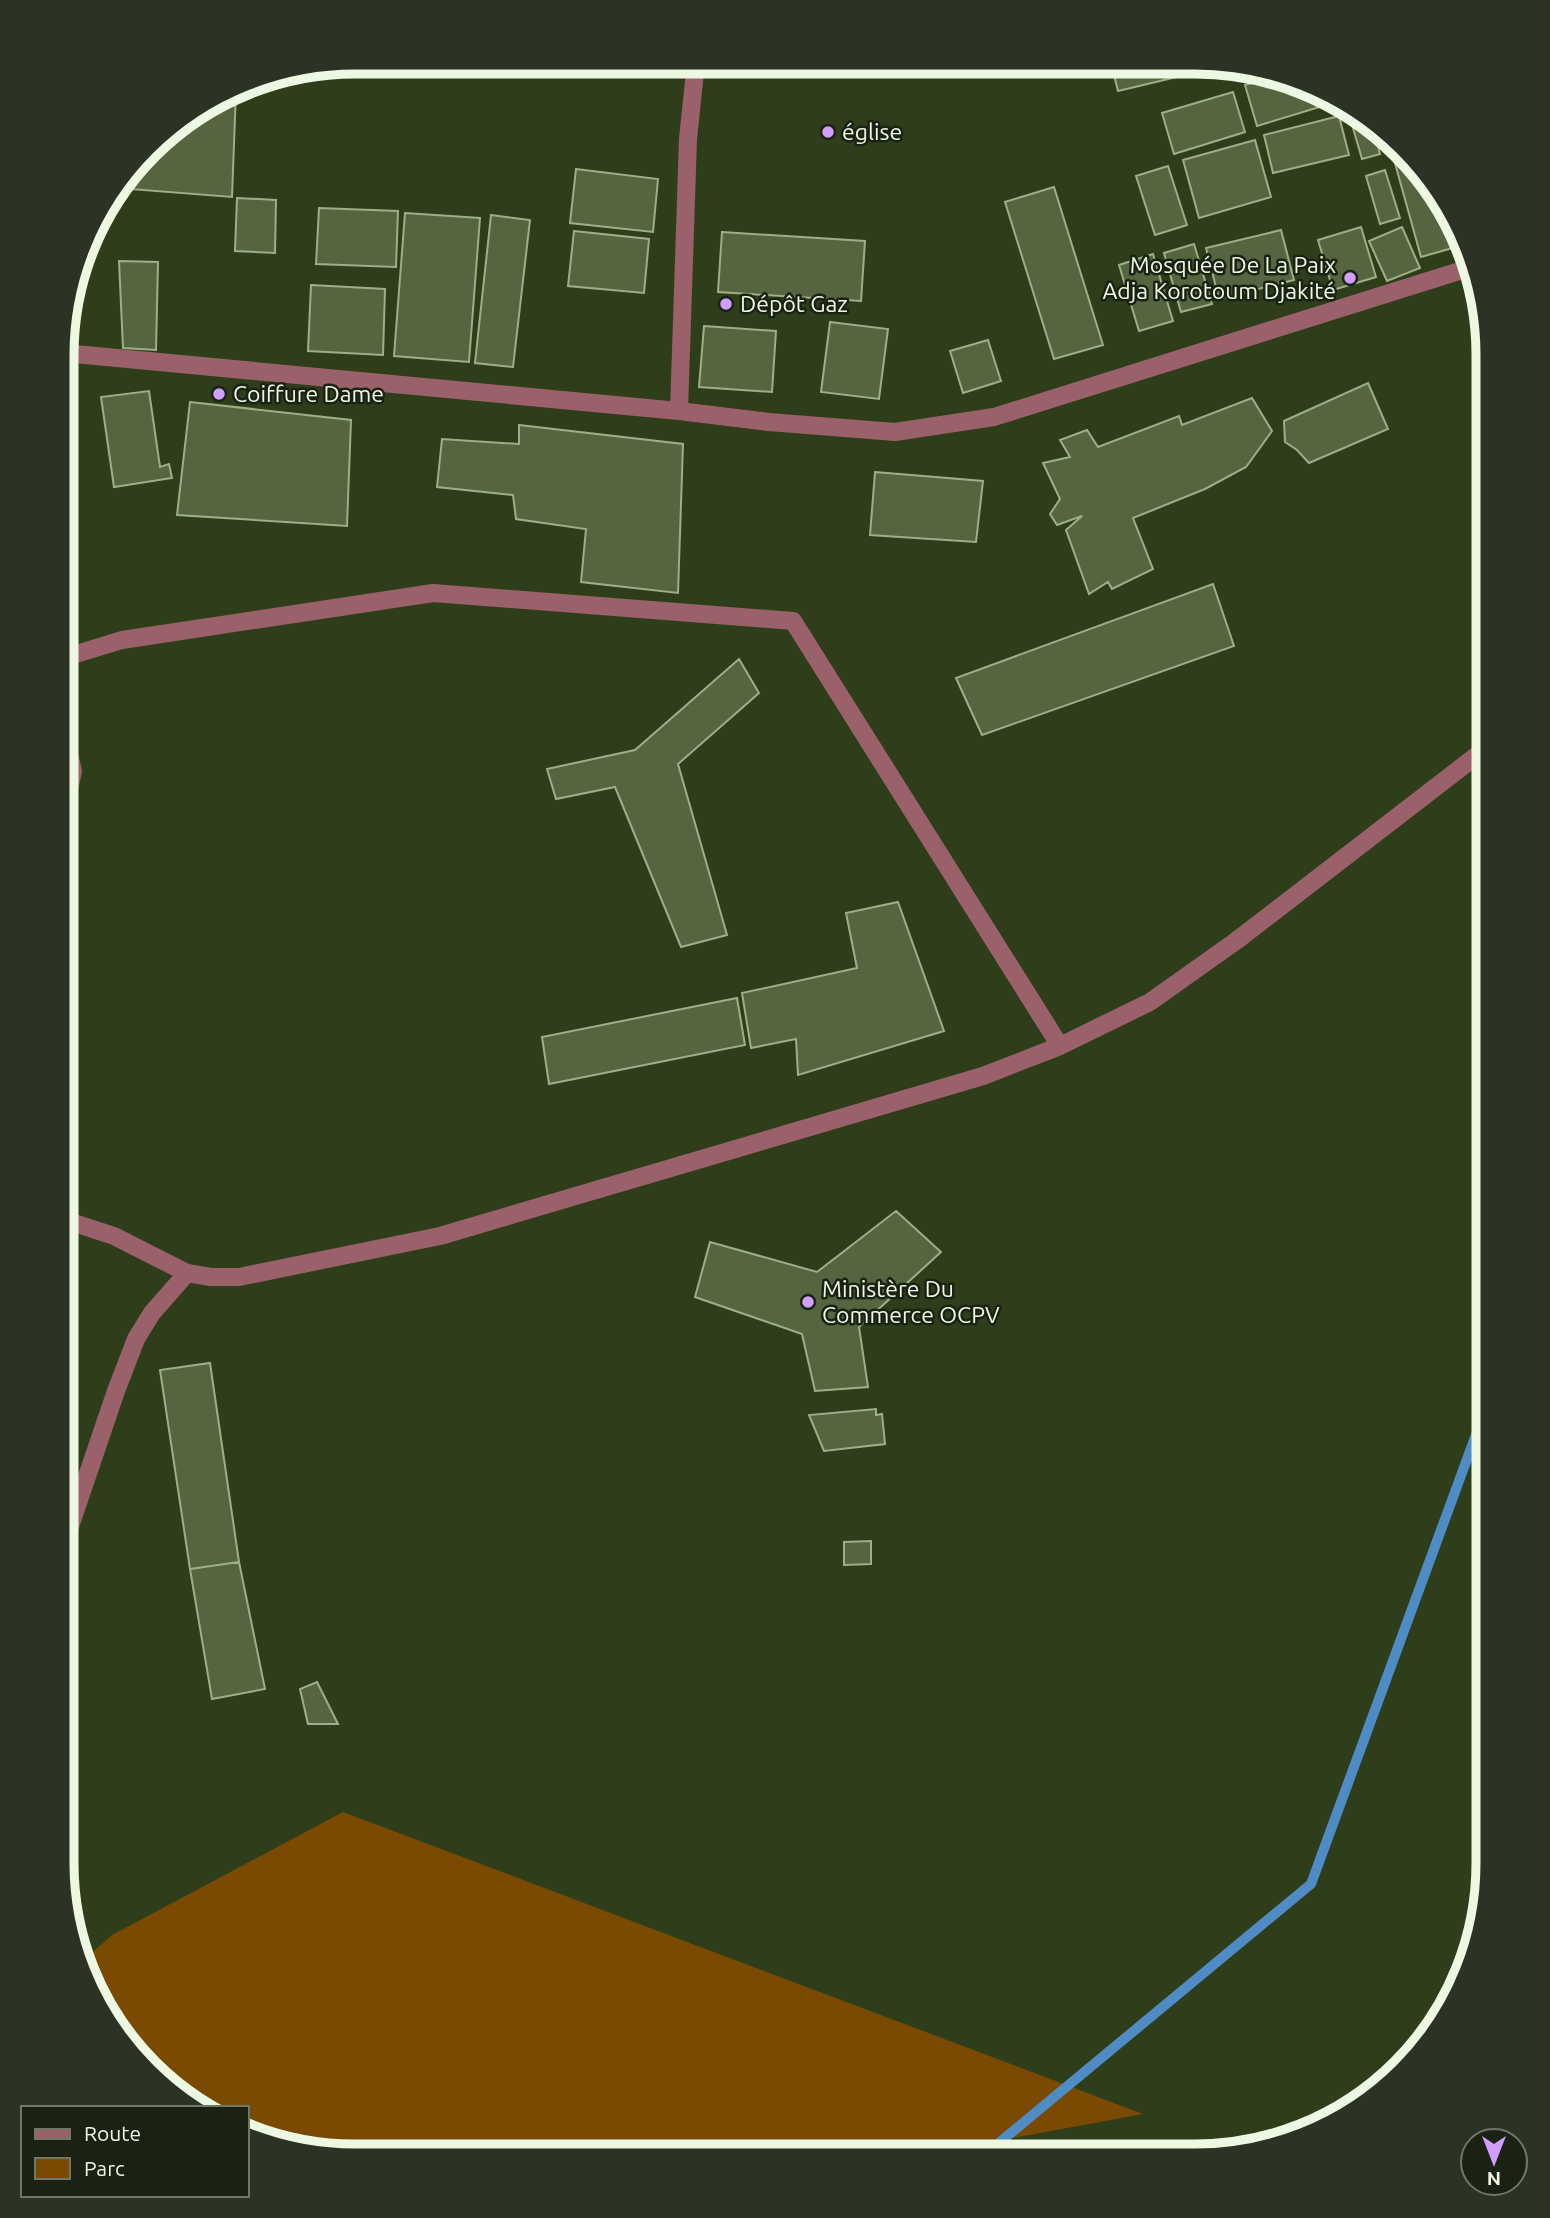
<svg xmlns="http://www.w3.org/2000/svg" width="1550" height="2218" viewBox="0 0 1550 2218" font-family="Ubuntu,sans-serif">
<rect width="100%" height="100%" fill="#2f3e1a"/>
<path fill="#7a4a02" d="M 343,1812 L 1143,2114 L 915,2156 L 316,2154 L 247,2136 L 247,2108 L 196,2108 L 176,2096 L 91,1993 L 84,1960 L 112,1935 Z"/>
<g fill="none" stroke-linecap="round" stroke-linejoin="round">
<path stroke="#4f8cc5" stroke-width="10" d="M 983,2156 L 1311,1884 L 1488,1402"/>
</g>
<path fill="#54653f" stroke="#9caf86" stroke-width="2" d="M 1111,63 L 1231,64 L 1118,91 Z
M 1278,75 L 1308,84 L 1336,99 L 1336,102 L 1257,126 L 1245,85 Z
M 236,91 L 232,197 L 117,188 L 161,134 Z
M 1233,92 L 1245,132 L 1174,154 L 1162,113 Z
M 1339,116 L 1349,155 L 1273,173 L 1264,135 Z
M 1366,117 L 1371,120 L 1380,154 L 1362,159 L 1351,121 Z
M 1388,138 L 1444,208 L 1456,247 L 1421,257 Z
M 1255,140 L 1271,197 L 1199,218 L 1183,160 Z
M 1168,166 L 1187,225 L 1155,235 L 1136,176 Z
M 576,169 L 658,179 L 653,232 L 570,223 Z
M 1385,170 L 1400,218 L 1380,224 L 1366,176 Z
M 1054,187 L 1103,345 L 1054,359 L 1005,202 Z
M 237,198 L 276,200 L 275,253 L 235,251 Z
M 319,208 L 398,211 L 396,267 L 316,264 Z
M 405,213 L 480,218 L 469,362 L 394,356 Z
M 491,215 L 530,220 L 513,367 L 475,363 Z
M 1361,227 L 1376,277 L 1333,290 L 1318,240 Z
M 1402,227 L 1420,268 L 1387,281 L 1369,241 Z
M 1281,230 L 1294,280 L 1219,299 L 1206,248 Z
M 574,231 L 649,239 L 644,293 L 568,286 Z
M 722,232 L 865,241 L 861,301 L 718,292 Z
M 1194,244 L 1212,304 L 1181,312 L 1164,253 Z
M 1153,254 L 1173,321 L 1139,331 L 1119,265 Z
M 119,261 L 158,262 L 156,350 L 123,348 Z
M 311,285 L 385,289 L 383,355 L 308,351 Z
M 830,322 L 888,329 L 879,399 L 821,392 Z
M 704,326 L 776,331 L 772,392 L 699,387 Z
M 988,340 L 1001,381 L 963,393 L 950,351 Z
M 1368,383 L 1388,429 L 1309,463 L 1297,450 L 1285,442 L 1284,421 Z
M 149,391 L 160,467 L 169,464 L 172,478 L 114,487 L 101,397 Z
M 1252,398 L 1272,431 L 1246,467 L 1205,489 L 1133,518 L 1153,569 L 1112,589 L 1108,582 L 1089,594 L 1066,530 L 1082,516 L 1057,525 L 1050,514 L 1060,499 L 1043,463 L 1070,457 L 1060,440 L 1087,430 L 1098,447 L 1179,416 L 1182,425 Z
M 190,402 L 351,420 L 347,526 L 177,515 Z
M 519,425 L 683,444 L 678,593 L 581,582 L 586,529 L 516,519 L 513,495 L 437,487 L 442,439 L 519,444 Z
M 875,472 L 983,481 L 976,542 L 870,535 Z
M 1213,584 L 1234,646 L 982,735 L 956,678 Z
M 739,659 L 759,693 L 678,764 L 727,935 L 681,947 L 615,787 L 556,799 L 547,769 L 635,750 Z
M 898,902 L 944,1031 L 798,1075 L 796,1039 L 751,1048 L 742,993 L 857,968 L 846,913 Z
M 737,998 L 745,1045 L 549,1084 L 542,1037 Z
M 896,1211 L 941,1252 L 859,1327 L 868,1387 L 815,1391 L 802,1334 L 695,1297 L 710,1242 L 817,1272 Z
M 210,1363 L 239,1562 L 190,1569 L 160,1370 Z
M 876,1409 L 876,1415 L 882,1414 L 885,1444 L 824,1451 L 809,1415 Z
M 871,1541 L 871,1564 L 844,1565 L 844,1542 Z
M 239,1562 L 265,1689 L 212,1699 L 190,1569 Z
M 317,1682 L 338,1724 L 308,1724 L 300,1689 Z"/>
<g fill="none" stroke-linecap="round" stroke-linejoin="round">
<path stroke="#9a616b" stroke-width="18" d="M 696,62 L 688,139 L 679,411 L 769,422 L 895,432 L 994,417 L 1469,268
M 64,353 L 679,411
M 63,658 L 122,640 L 433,593 L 793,621 L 1060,1046
M 63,817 L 73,771 L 63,730
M 62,1219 L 114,1236 L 187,1273 L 211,1277 L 239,1277 L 440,1236 L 983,1076 L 1060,1046 L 1150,1002 L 1236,941 L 1489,746
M 62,1550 L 116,1391 L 136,1339 L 152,1313 L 187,1273"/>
</g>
<g fill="#d19dfe" stroke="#1b2213" stroke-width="2.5">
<circle cx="828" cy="132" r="7"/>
<circle cx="1350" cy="278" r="7"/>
<circle cx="726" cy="304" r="7"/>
<circle cx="219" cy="394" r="7"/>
<circle cx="808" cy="1302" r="7"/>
</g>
<g text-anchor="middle" stroke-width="5" stroke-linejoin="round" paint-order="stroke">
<g font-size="23" fill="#edf8e2" stroke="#1b2213" text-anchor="start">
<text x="842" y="140">église</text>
<text x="1336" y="273" text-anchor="end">Mosquée De La Paix<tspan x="1336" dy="26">Adja Korotoum Djakité</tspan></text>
<text x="740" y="312">Dépôt Gaz</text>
<text x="233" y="402">Coiffure Dame</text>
<text x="822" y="1297">Ministère Du<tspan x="822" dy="26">Commerce OCPV</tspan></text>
</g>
</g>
<path d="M0 0H1550V2218H0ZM355 74H1195A281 281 0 0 1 1476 355V1863A281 281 0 0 1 1195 2144H355A281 281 0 0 1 74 1863V355A281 281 0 0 1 355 74Z" fill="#2c3324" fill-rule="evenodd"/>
<path fill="none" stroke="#edf8e2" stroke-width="9" d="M355 74H1195A281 281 0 0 1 1476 355V1863A281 281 0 0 1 1195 2144H355A281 281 0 0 1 74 1863V355A281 281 0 0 1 355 74Z"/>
<rect x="21" y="2106" width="228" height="91" fill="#1b2213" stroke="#6f7866" stroke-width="2"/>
<rect x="35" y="2129" width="35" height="10" fill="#9a616b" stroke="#6f7866" stroke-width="2"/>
<text x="84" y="2141" font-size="21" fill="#edf8e2">Route</text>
<rect x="35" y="2158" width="35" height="21" fill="#7a4a02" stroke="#6f7866" stroke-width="2"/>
<text x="84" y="2176" font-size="21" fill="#edf8e2">Parc</text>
<g transform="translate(1494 2162) rotate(180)"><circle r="33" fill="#1b2213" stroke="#6f7866" stroke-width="2"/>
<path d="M0-5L12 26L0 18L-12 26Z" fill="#d19dfe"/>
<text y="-10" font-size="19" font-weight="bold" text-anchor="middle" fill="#edf8e2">N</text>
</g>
</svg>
